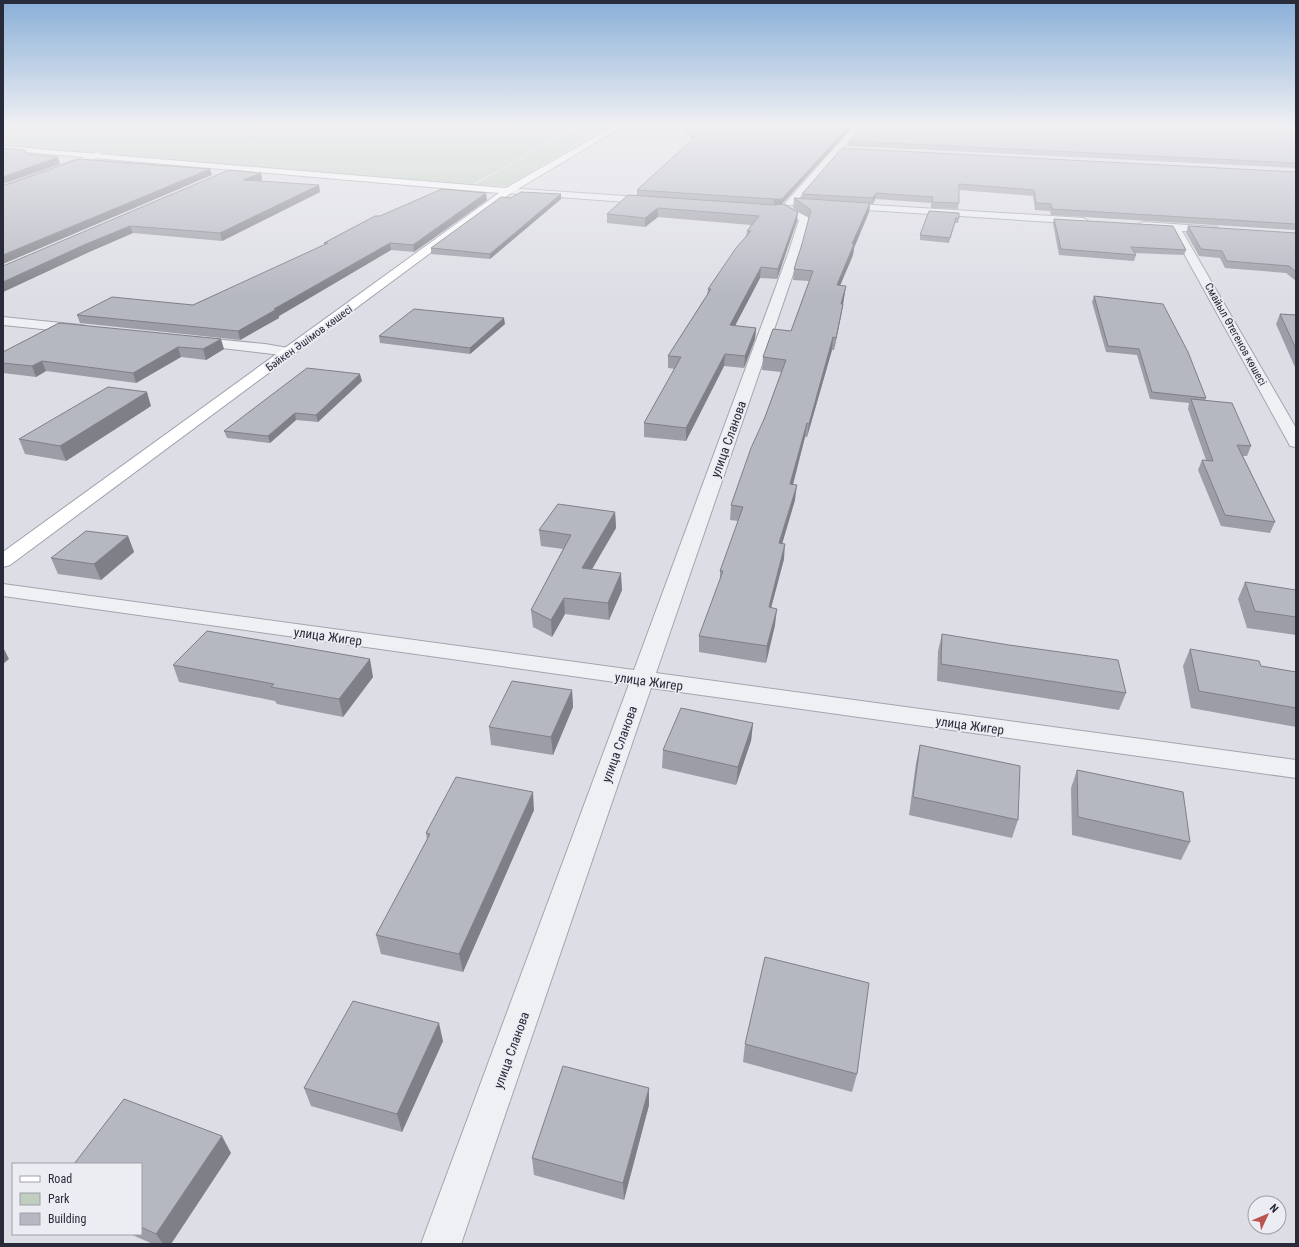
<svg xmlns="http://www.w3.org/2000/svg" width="1299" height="1247" viewBox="0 0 1299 1247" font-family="'Roboto Condensed',sans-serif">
<rect width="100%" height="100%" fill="#dddee5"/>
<path fill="#c0cebf" d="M 3,125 L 581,125 L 471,185 L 3,145 Z
M 583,125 L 611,125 L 516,181 L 506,186 L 474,185 Z"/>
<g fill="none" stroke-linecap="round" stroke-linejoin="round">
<defs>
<path id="minor" d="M 855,125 L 863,125 L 793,205 L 787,205 L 785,203 L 787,201 Z
M 97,152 L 100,153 L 101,155 L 100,157 L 3,192 L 3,186 Z
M 508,188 L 653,198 L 658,201 L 653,204 L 505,193 L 503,191 Z
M 840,203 L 1083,218 L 1088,221 L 1083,224 L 837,208 L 835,206 Z
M 785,206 L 808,217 L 809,219 L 800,254 L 656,673 L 1296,760 L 1296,778 L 651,688 L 461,1244 L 421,1244 L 629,684 L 3,596 L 3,584 L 634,670 L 788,254 L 799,220 L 781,211 L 780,209 L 781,207 Z
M 1143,222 L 1217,227 L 1222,230 L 1217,233 L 1182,231 L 1296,428 L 1296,447 L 1290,446 L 1288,442 L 1171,230 L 1139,227 L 1138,225 Z
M 3,317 L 81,325 L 86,326 L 88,329 L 86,332 L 81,333 L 3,325 Z
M 193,337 L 265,344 L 294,349 L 296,352 L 294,355 L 289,356 L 188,344 L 186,341 L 188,338 Z"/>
<path id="major" d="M 616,125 L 625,125 L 511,193 L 10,565 L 3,567 L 3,552 L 499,193 L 3,150 L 3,146 L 506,188 Z"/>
</defs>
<use href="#minor" stroke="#a3a5ae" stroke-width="2"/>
<use href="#major" stroke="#9ea1af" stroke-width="2"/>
<use href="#minor" fill="#eff0f4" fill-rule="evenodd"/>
<use href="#major" fill="#fff" fill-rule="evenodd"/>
</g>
<path fill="#9c9da6" d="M 679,125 L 854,125 L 781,205 L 797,221 L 777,279 L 760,278 L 735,326 L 756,328 L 755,339 L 744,368 L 724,366 L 686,441 L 644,437 L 644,423 L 675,369 L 668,368 L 668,356 L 707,295 L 708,289 L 746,236 L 747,231 L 751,225 L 658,217 L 645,227 L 607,223 L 607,214 L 637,196 L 637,190 L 692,140 Z
M 1255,125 L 1296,125 L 1296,126 Z
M 1296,127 L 1296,168 L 848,146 L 849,141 Z
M 842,148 L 1296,172 L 1296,230 L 1051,215 L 1050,211 L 1035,210 L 1033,196 L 959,190 L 959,203 L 958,209 L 931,208 L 931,203 L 875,199 L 873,204 L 870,204 L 869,212 L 854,248 L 853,255 L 840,286 L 846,286 L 841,316 L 834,350 L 832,350 L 807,437 L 805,437 L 793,485 L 795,500 L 782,543 L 784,559 L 771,608 L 775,625 L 766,663 L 699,652 L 699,636 L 720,580 L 720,571 L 738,521 L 730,520 L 731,505 L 765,417 L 781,372 L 762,370 L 763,357 L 791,331 L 809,281 L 793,280 L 794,269 L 802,244 L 809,218 L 793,208 L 794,198 L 801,199 L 802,194 Z
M 261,173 L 262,180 L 259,181 L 320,192 L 222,241 L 133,233 L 89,252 L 3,292 L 3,266 Z
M 561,194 L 561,199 L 490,259 L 431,254 L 431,248 L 511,198 Z
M 487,200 L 414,252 L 391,250 L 279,316 L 279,318 L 240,340 L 80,323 L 77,315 L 193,305 L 324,245 L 324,243 L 380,216 Z
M 929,211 L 959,218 L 958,223 L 955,223 L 949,243 L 920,240 L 920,235 Z
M 1054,219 L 1186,250 L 1184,255 L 1134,253 L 1136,255 L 1134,261 L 1059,255 L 1053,224 Z
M 1188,226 L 1296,233 L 1296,281 L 1286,273 L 1225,268 L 1220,258 L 1199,256 L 1186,233 Z
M 1094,296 L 1206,398 L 1205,401 L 1251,446 L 1247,456 L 1243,456 L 1275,522 L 1270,533 L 1221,526 L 1198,470 L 1202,460 L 1206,460 L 1188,409 L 1189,403 L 1150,399 L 1137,355 L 1106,352 L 1092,302 Z
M 1280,314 L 1296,315 L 1296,368 L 1294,365 L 1276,324 Z
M 59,323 L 224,349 L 206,360 L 181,357 L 136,383 L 46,371 L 36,377 L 3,373 L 3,352 Z
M 505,324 L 470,354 L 380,343 L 379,336 Z
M 362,381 L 318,422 L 296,420 L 270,443 L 227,438 L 224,431 Z
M 151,406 L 66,461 L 25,454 L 19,439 Z
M 615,512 L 616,528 L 591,569 L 622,590 L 609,620 L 565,614 L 552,637 L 533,627 L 531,610 L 563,549 L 541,546 L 539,530 Z
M 128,536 L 134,552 L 101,580 L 58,574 L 51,558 Z
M 1245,582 L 1296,590 L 1296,635 L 1247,628 L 1238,599 Z
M 942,634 L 1126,693 L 1119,710 L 937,681 L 938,651 Z
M 1190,649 L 1261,666 L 1296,672 L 1296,727 L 1191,708 L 1183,666 Z
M 173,665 L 373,677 L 343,717 L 277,704 L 275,701 L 179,682 Z
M 572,690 L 573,707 L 553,755 L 491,745 L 489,727 Z
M 753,723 L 751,741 L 736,785 L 662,768 L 663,750 Z
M 920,745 L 1018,820 L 1012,838 L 909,815 L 916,763 Z
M 1077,770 L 1190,842 L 1181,860 L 1072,835 L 1071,788 Z
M 534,810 L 463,972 L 381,954 L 376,935 L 427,840 L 426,833 Z
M 443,1041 L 402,1132 L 311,1106 L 304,1088 Z
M 745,1044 L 857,1074 L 852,1092 L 743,1062 Z
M 649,1105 L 624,1200 L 534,1175 L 532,1158 Z
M 231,1153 L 171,1244 L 153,1244 L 130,1234 L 141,1234 L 141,1164 Z"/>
<path fill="#7f8087" d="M 850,125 L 854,125 L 781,205 L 774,205 L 774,199 Z
M 58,157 L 60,164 L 3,184 L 3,177 Z
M 210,169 L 212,175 L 3,264 L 3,255 Z
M 261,173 L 262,180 L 245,187 L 243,180 Z
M 319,185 L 320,192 L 222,241 L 220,233 Z
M 486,193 L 487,200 L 414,252 L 413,245 Z
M 876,193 L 875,199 L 873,204 L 873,198 Z
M 561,194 L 561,199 L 490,259 L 490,254 Z
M 870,203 L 869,212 L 854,248 L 853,255 L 835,297 L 837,285 L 852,244 Z
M 658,208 L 658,217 L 645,227 L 645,218 Z
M 798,212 L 797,221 L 777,279 L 778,269 Z
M 130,226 L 133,233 L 89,252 L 3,292 L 3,282 L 86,244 Z
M 390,243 L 391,250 L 279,316 L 279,318 L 240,340 L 238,331 L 274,309 Z
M 761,267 L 760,278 L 729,337 L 730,325 Z
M 846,286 L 841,316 L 834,350 L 841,304 Z
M 504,318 L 505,324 L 470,354 L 470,348 Z
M 756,328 L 755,339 L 744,368 L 745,356 Z
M 833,337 L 832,350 L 807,437 L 809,424 Z
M 221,339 L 224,349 L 206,360 L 203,349 Z
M 178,347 L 181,357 L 136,383 L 133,373 Z
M 725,354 L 724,366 L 686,441 L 686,428 Z
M 42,361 L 46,371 L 36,377 L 32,366 Z
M 360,374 L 362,381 L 318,422 L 316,415 Z
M 147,392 L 151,406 L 66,461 L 60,446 Z
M 295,413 L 296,420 L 270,443 L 268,436 Z
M 807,423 L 805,437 L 789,499 L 790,484 Z
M 797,485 L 795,500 L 778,558 L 779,543 Z
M 615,512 L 616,528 L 583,585 L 582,568 Z
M 128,536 L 134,552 L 101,580 L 94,564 Z
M 785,544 L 784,559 L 767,623 L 769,607 Z
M 621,573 L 622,590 L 609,620 L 608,603 Z
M 564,598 L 565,614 L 552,637 L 551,620 Z
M 777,609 L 775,625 L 766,663 L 767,646 Z
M 3,647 L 9,659 L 3,664 Z
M 370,659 L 373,677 L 343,717 L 339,699 Z
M 572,690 L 573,707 L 553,755 L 551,737 Z
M 753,723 L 751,741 L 736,785 L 738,767 Z
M 533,792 L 534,810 L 463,972 L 459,954 Z
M 439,1023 L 443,1041 L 402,1132 L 397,1114 Z
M 649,1088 L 649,1105 L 624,1200 L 623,1183 Z
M 222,1136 L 231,1153 L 171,1244 L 163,1244 L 156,1234 Z"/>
<path fill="#b5b7c1" stroke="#7f8087" d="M 683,125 L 850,125 L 782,199 L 774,199 L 637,190 L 695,137 Z
M 861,125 L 1229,125 L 1296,127 L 1296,163 L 849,141 Z
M 3,148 L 25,150 L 26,154 L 58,157 L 3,177 Z
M 842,148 L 1296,172 L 1296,224 L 1052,209 L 1051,204 L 1036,203 L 1034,190 L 959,184 L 959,203 L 932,202 L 933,197 L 876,193 L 873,198 L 802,194 Z
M 79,159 L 210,169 L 3,255 L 3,186 Z
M 229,170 L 261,173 L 243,180 L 319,185 L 220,233 L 130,226 L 86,244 L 3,282 L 3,266 Z
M 442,189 L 486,193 L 413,245 L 390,243 L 274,309 L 277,309 L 238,331 L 77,315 L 112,297 L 193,305 L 328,243 L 324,243 L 375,216 L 380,216 Z
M 521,192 L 561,194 L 490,254 L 431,248 L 501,197 L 511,198 Z
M 628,195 L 775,205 L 783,204 L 798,212 L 778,269 L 761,267 L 730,325 L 756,328 L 745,356 L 725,354 L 686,428 L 644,423 L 681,357 L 668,356 L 711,289 L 708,289 L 736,248 L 751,231 L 747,231 L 759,216 L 658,208 L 645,218 L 607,214 Z
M 794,198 L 870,203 L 852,244 L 854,244 L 837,285 L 846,286 L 841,304 L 843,304 L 836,338 L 833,337 L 809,424 L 807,423 L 790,484 L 797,485 L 779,543 L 785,544 L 769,607 L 777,609 L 767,646 L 699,636 L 723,571 L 720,571 L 743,507 L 731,505 L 751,448 L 765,417 L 786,360 L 763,357 L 773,329 L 791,331 L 813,271 L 794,269 L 802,244 L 811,210 Z
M 929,211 L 959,213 L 959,218 L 956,218 L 950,238 L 920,235 Z
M 1054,219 L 1173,226 L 1186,250 L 1131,247 L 1136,255 L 1061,249 Z
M 1188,226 L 1296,233 L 1296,272 L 1289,266 L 1227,261 L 1222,251 L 1201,249 Z
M 1094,296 L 1163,304 L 1188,352 L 1206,398 L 1152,392 L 1139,349 L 1108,346 Z
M 414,309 L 504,318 L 470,348 L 379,336 Z
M 1280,314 L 1296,315 L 1296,349 Z
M 59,323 L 221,339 L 203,349 L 178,347 L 133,373 L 42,361 L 32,366 L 3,363 L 3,352 Z
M 307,368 L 360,374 L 316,415 L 295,413 L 268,436 L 224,431 Z
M 108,387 L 147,392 L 60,446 L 19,439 Z
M 1191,399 L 1232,403 L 1251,446 L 1237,445 L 1275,522 L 1225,515 L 1202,460 L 1213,461 Z
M 558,504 L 615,512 L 582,568 L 621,573 L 608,603 L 564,598 L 551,620 L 531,610 L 571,535 L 539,530 Z
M 86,531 L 128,536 L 94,564 L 51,558 Z
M 1245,582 L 1296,590 L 1296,617 L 1255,611 Z
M 207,631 L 370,659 L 339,699 L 271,687 L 274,684 L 173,665 Z
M 942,634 L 1009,645 L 1118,660 L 1126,693 L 941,664 Z
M 1190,649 L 1259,661 L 1261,666 L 1296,672 L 1296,708 L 1199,691 Z
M 512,681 L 572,690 L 551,737 L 489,727 Z
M 681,708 L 753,723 L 738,767 L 663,750 Z
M 920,745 L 1020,766 L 1018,820 L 913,797 Z
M 1077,770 L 1183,792 L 1190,842 L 1078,817 Z
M 456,777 L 533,792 L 459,954 L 376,935 L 430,834 L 426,833 Z
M 765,957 L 869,983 L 857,1074 L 745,1044 Z
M 353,1001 L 439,1023 L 397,1114 L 304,1088 Z
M 563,1066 L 649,1088 L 623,1183 L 532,1158 Z
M 124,1099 L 222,1136 L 156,1234 L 141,1227 L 141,1164 L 74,1164 Z"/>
<linearGradient id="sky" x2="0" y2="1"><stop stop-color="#89afd8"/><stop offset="0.42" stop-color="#f0f0f3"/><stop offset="1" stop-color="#f0f0f3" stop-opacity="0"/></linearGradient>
<rect width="1299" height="299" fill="url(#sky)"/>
<g text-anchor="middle" stroke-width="3.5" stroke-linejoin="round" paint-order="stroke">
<g font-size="11" fill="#282b39" stroke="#ecedf3">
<text transform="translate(1236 334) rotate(61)" y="4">Смайыл Өтегенов көшесі</text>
<text transform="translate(309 338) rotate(-36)" y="4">Бәйкен Әшімов көшесі</text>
</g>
<g font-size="13" fill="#282b39" stroke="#ecedf3">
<text transform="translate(728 439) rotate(-70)" y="5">улица Сланова</text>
<text transform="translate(328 636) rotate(8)" y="5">улица Жигер</text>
<text transform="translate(649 681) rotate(8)" y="5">улица Жигер</text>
<text transform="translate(970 725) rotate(8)" y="5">улица Жигер</text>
<text transform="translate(619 744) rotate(-70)" y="5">улица Сланова</text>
<text transform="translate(511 1050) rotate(-70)" y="5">улица Сланова</text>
</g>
</g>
<rect width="1299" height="1247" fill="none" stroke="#282b39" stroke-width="8"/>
<rect x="12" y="1163" width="130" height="72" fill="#ecedf3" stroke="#9e9fa9"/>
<rect x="20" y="1176" width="20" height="6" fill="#ffffff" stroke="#9e9fa9"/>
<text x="48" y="1183" font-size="12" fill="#282b39">Road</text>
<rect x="20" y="1193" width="20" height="12" fill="#c0cebf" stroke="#9e9fa9"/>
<text x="48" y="1203" font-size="12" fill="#282b39">Park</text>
<rect x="20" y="1213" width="20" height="12" fill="#b5b7c1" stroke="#9e9fa9"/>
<text x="48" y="1223" font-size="12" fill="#282b39">Building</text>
<g transform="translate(1267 1215) rotate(46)"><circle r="19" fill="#ecedf3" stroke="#9e9fa9"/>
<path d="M0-3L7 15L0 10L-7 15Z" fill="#bc534f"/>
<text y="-6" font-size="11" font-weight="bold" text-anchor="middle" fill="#282b39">N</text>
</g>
</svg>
